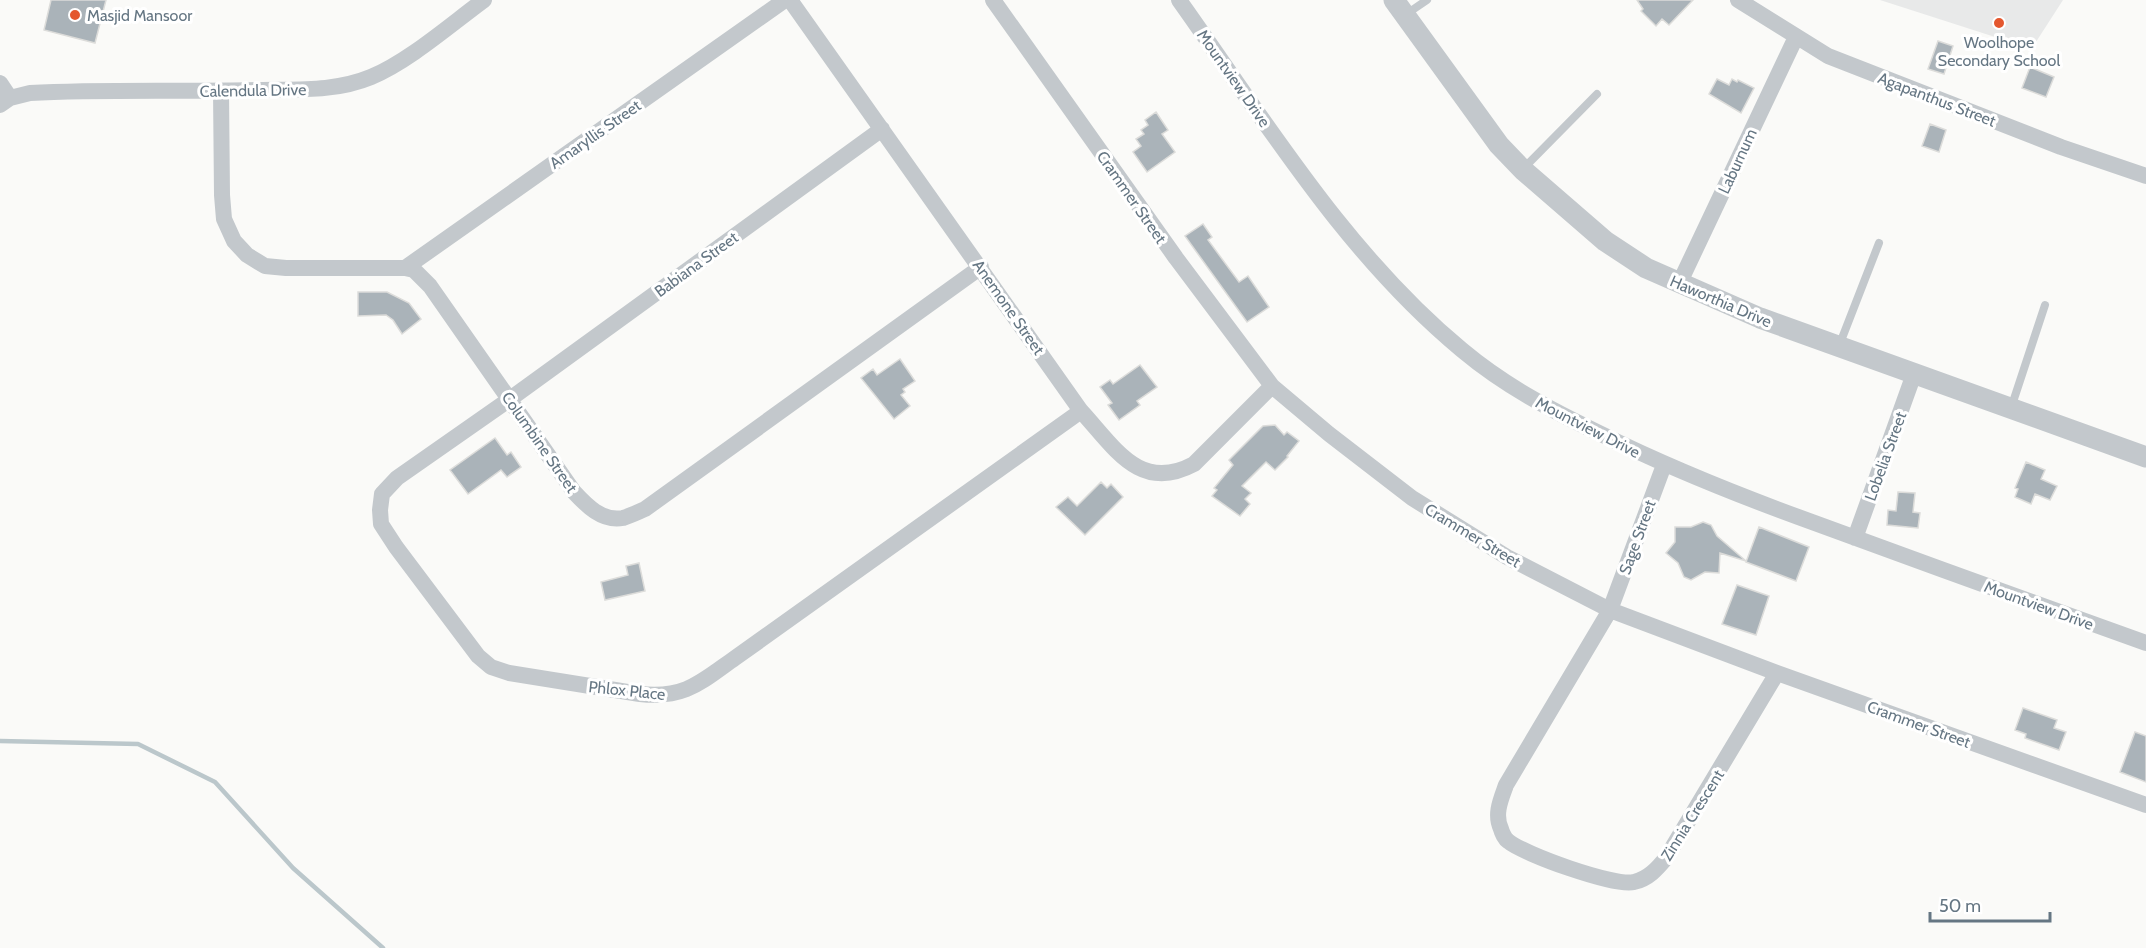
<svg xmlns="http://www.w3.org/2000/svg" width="2146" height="948" viewBox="0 0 2146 948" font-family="Cabin,sans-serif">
<rect width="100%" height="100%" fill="#fafaf8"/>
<path fill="#e8e9e9" d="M 1880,0 L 2063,0 L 2034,45 L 2023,46 Z"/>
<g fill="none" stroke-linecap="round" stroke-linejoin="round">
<path stroke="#bbc7cb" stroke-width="4.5" d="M 0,741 L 138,744 L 215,782 L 293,868 L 383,948"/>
</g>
<path fill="#aab3b9" stroke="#dcdcda" stroke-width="1.5" d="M 51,0 L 106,0 L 95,43 L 44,30 Z
M 1637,0 L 1693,0 L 1669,25 L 1662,19 L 1656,26 L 1641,11 L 1643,9 Z
M 1938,41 L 1953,46 L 1944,74 L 1928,69 Z
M 2030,67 L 2054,77 L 2046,97 L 2022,88 Z
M 1717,79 L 1729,85 L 1732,79 L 1737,82 L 1738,80 L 1754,88 L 1741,113 L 1709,94 Z
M 1156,112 L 1168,130 L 1162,134 L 1175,152 L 1147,172 L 1133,152 L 1141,146 L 1136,139 L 1144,134 L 1141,130 L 1148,125 L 1145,120 Z
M 1930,124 L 1946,130 L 1939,152 L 1922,146 Z
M 1203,224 L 1212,237 L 1208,240 L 1239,282 L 1248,276 L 1269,307 L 1247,322 L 1185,236 Z
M 358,292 L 387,292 L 409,303 L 421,319 L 402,334 L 393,320 L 386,315 L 358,316 Z
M 900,359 L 915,381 L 903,389 L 905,392 L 901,395 L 910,406 L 894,419 L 861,378 L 873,369 L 877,375 Z
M 1140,365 L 1157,387 L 1137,401 L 1140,405 L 1119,420 L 1108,405 L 1112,403 L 1100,387 L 1110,380 L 1113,384 Z
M 1275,425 L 1284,435 L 1287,432 L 1299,441 L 1287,456 L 1288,457 L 1275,470 L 1266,462 L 1242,486 L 1251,493 L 1245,499 L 1250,504 L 1240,516 L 1212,496 L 1217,490 L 1214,488 L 1233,465 L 1229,460 L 1263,426 Z
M 495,438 L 507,455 L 511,452 L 521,467 L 507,477 L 501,470 L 468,494 L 450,470 Z
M 2026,462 L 2045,470 L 2041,479 L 2057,486 L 2050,500 L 2035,494 L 2031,504 L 2015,497 L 2018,489 L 2015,488 Z
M 1101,482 L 1107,488 L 1111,484 L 1123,497 L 1085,535 L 1056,507 L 1068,497 L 1077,506 Z
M 1898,492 L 1915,493 L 1913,512 L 1920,513 L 1918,528 L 1887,525 L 1888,510 L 1896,511 Z
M 1703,522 L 1711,525 L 1717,536 L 1746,561 L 1720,553 L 1719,573 L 1705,572 L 1691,580 L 1684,577 L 1678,563 L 1666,553 L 1675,542 L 1675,527 L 1691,527 Z
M 1759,527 L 1809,547 L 1796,581 L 1746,562 Z
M 639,563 L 645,591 L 605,600 L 601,582 L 628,575 L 626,566 Z
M 1737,585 L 1769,596 L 1756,635 L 1722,624 Z
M 2023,708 L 2057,720 L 2054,728 L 2066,732 L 2059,750 L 2025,738 L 2026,734 L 2015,730 Z
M 2135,732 L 2146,736 L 2146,782 L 2120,772 Z"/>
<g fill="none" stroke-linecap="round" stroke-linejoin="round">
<path stroke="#c3c8cc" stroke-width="8" d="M 1405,15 L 1427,0
M 1523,169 L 1597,94
M 1839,346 L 1879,243
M 2011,408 L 2045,305"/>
<path stroke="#c3c8cc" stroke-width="16" d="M 790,0 L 1081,411 C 1115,448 1140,493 1194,464 L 1272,386
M 993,0 L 1176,258 L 1272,386 L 1329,434 L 1412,498 L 1507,557 L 1610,610 L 1777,673 L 2146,805
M 1179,0 C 1266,122 1346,254 1462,350 C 1505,386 1551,410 1601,434 C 1670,468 1740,496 1812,522 C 1923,563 2035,603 2146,643
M 1738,0 L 1828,56 L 2061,147 L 2146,176
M 0,83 L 10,98
M 221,91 L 222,195 L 224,219 L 234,241 L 247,255 L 265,266 L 286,268 L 405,268 L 414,270 L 430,286 L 574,492 C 586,505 602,522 623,518 C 630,516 638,512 645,509 L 981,267
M 0,105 L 10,98 L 30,93 C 106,89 182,92 258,90 C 296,89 335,92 371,77 C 409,61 450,25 484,0
M 882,129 L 510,399 L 397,478 L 382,494 L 380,510 L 381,524 L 396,547 L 478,656 L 491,667 L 509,673 L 640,694 C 685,699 701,682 735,658 L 1081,411
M 405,268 L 785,0
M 1679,284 L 1796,37
M 1664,465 L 1610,610 L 1506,785 C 1501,799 1494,814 1501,829 C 1502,833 1505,839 1508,841 C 1523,854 1615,887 1634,882 C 1648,879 1657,869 1666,858 L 1777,673
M 1855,538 L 1914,374"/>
<path stroke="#c3c8cc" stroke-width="21" d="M 1394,0 L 1499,145 L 1523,170 L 1605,241 L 1646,268 L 1760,318 L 2146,457"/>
</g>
<g fill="#e4572e" stroke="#fff" stroke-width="2">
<circle cx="75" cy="15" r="6"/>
<circle cx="1999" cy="23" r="6"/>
</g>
<g text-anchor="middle" stroke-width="6" stroke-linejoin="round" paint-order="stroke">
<g font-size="16" fill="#657683" stroke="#fff" text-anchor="start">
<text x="87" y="21">Masjid Mansoor</text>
<text x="1999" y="48" text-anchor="middle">Woolhope<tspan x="1999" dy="18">Secondary School</tspan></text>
</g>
<g font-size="16" fill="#657683" stroke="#fff">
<text transform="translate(1234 78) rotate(55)" y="6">Mountview Drive</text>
<text transform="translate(253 90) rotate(-1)" y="6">Calendula Drive</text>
<text transform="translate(1937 99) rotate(21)" y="6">Agapanthus Street</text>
<text transform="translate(595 134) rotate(-35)" y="6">Amaryllis Street</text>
<text transform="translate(1737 161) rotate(-65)" y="6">Laburnum</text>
<text transform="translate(1132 197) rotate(55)" y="6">Crammer Street</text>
<text transform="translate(696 264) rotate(-36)" y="6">Babiana Street</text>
<text transform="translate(1721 301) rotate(23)" y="6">Haworthia Drive</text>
<text transform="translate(1009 307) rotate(55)" y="6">Anemone Street</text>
<text transform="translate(1588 427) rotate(27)" y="6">Mountview Drive</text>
<text transform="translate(540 442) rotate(55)" y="6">Columbine Street</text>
<text transform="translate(1885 456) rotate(-70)" y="6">Lobelia Street</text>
<text transform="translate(1473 535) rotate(31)" y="6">Crammer Street</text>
<text transform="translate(1637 537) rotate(-70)" y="6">Sage Street</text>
<text transform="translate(2039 605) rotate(20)" y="6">Mountview Drive</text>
<text transform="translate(627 690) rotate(6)" y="6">Phlox Place</text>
<text transform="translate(1919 724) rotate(20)" y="6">Crammer Street</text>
<text transform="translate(1692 815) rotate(-58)" y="6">Zinnia Crescent</text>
</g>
</g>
<path d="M1930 912v9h120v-9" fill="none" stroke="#657683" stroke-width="3"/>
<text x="1939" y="912" font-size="18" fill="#657683" stroke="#ffffff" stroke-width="4.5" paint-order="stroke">50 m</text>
</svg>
